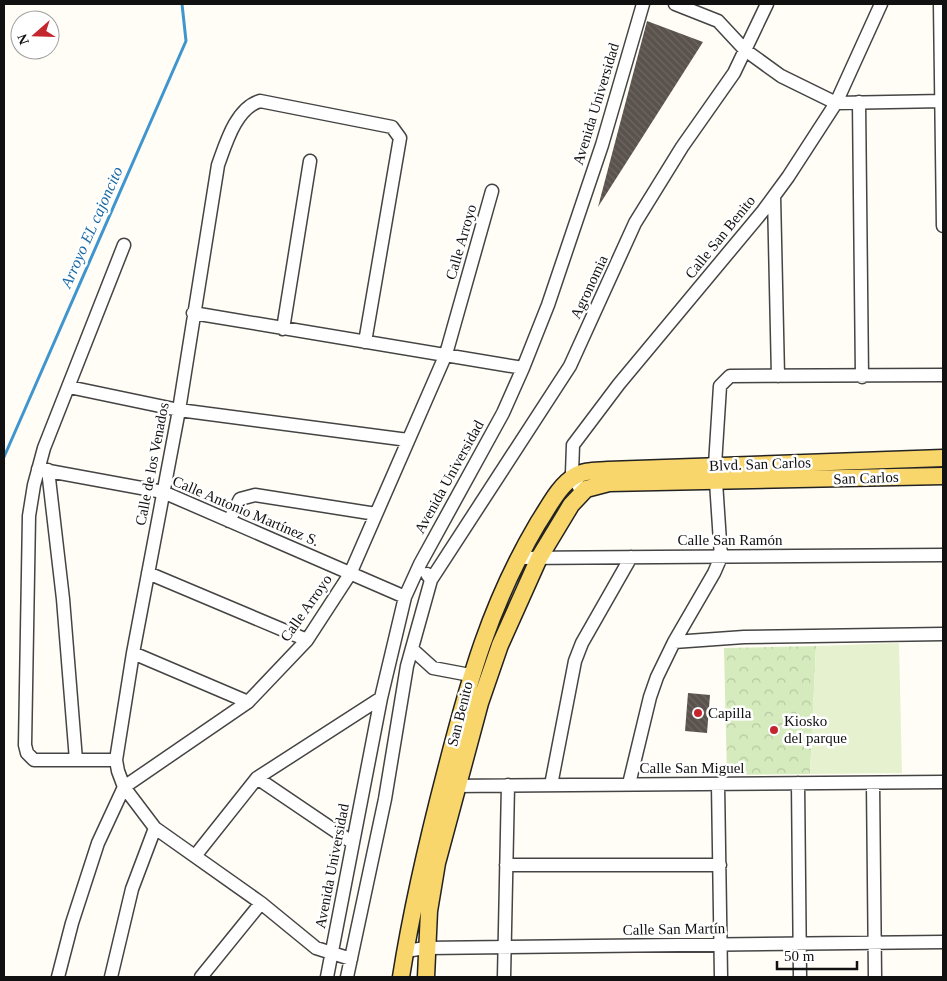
<svg xmlns="http://www.w3.org/2000/svg" width="947" height="981" viewBox="0 0 947 981" font-family="Georgia,serif">
<defs>
<pattern id="park-crowns" width="20" height="18" patternUnits="userSpaceOnUse" patternTransform="scale(1.25)"><rect width="20" height="18" fill="#d5ebbd"/><path d="M2 6a3 3 0 1 1 6 0M12 15a3 3 0 1 1 6 0" fill="none" stroke="#b6c8a1"/></pattern>
<pattern id="building-back-hatch" width="6" height="6" patternUnits="userSpaceOnUse" patternTransform="scale(1.25)"><rect width="6" height="6" fill="#5a524d"/><path d="M-1 5l2 2M0 0l6 6M5-1l2 2" fill="none" stroke="#6d6662"/></pattern>
</defs>
<rect width="100%" height="100%" fill="#fffdf5"/>
<path fill="url(#park-crowns)" d="M 816,646 L 810,774 L 727,775 L 724,648 Z"/>
<path fill="#e6f2cf" d="M 899,643 L 902,773 L 810,774 L 816,646 Z"/>
<g fill="none" stroke-linecap="round" stroke-linejoin="round">
<path stroke="#3f96cf" stroke-width="3" d="M 4,457 L 186,41 L 182,4"/>
</g>
<path fill="url(#building-back-hatch)" d="M 647,21 L 703,42 L 598,207 Z
M 688,693 L 710,695 L 707,733 L 685,731 Z"/>
<g fill="none" stroke-linecap="round" stroke-linejoin="round">
<defs>
<path id="minor" d="M 675,4 L 718,21 L 745,50 L 781,76 L 836,103 L 943,101
M 940,4 L 943,226
M 859,102 L 862,377
M 774,196 L 778,376
M 193,313 L 523,368
M 283,329 L 310,161
M 69,387 L 179,410 L 408,440
M 715,465 L 720,386 L 730,376 L 943,375
M 38,469 L 163,492 L 405,597
M 48,470 L 63,599 L 76,760
M 582,493 L 572,473 L 573,445 L 619,384 L 763,211 L 788,177 L 836,103 L 881,4
M 229,521 L 240,499 L 255,495 L 376,514
M 517,558 L 943,555
M 148,573 L 307,640
M 431,580 L 570,366 L 635,223 L 682,147 L 734,73 L 767,4
M 674,642 L 744,637 L 943,634
M 412,649 L 433,668 L 470,675
M 133,653 L 248,702
M 116,760 L 34,760 L 27,753 L 25,745 L 29,516 L 34,485 L 44,448 L 124,245
M 257,778 L 353,843
M 798,783 L 800,977
M 873,783 L 875,977
M 629,784 L 650,697 L 657,677 L 674,642 L 714,573 L 721,557 L 716,482
M 718,784 L 721,977
M 551,785 L 575,661 L 582,643 L 631,557
M 451,786 L 943,782
M 195,856 L 257,778 L 381,698
M 506,865 L 720,865
M 405,951 L 426,948 L 943,942
M 351,959 L 316,948 L 261,903 L 155,828 L 124,787 L 118,771 L 116,760 L 133,653 L 179,410 L 218,165 C 226,143 236,108 260,101 L 392,127 L 400,138 L 365,342
M 58,977 L 72,923 L 98,843 L 124,787 L 248,702 L 307,640 L 350,574 L 446,354 L 492,191
M 111,977 L 132,889 L 155,828
M 201,977 L 261,903
M 327,977 L 381,698 L 405,597 L 420,564 L 503,413 L 523,368 L 548,305 L 602,145 L 643,4
M 347,977 L 385,799 L 407,666 L 431,580 L 427,574
M 504,977 L 508,785"/>
<path id="major" d="M 401,977 C 412,907 428,839 446,770 C 469,680 490,604 538,523 C 548,508 559,485 575,476 C 584,470 597,471 608,470 L 943,458
M 426,977 L 429,911 L 437,863 L 480,703 L 500,645 L 539,558 L 571,505 L 586,489 L 609,483 L 943,476"/>
</defs>
<use href="#minor" stroke="#444" stroke-width="15"/>
<use href="#major" stroke="#222" stroke-width="19"/>
<use href="#minor" stroke="#fff" stroke-width="12"/>
<use href="#major" stroke="#f9d66b" stroke-width="16"/>
</g>
<g fill="#c4262e" stroke="#fff" stroke-width="2">
<circle cx="698" cy="713" r="5"/>
<circle cx="774" cy="730" r="5"/>
</g>
<g text-anchor="middle" stroke-width="5" stroke-linejoin="round" paint-order="stroke">
<g font-size="15" fill="#111" stroke="#fff">
<text transform="translate(596 104) rotate(-73)" y="5">Avenida Universidad</text>
<text transform="translate(720 237) rotate(-51)" y="5">Calle San Benito</text>
<text transform="translate(461 242) rotate(-74)" y="5">Calle Arroyo</text>
<text transform="translate(589 287) rotate(-65)" y="5">Agronomia</text>
<text transform="translate(152 464) rotate(-79)" y="5">Calle de los Venados</text>
<text transform="translate(760 464) rotate(-2)" y="5">Blvd. San Carlos</text>
<text transform="translate(449 477) rotate(-61)" y="5">Avenida Universidad</text>
<text transform="translate(866 478) rotate(-2)" y="5">San Carlos</text>
<text transform="translate(246 511) rotate(23)" y="5">Calle Antonio Martínez S.</text>
<text x="730" y="545">Calle San Ramón</text>
<text transform="translate(306 608) rotate(-55)" y="5">Calle Arroyo</text>
<text transform="translate(460 714) rotate(-76)" y="5">San Benito</text>
<text x="692" y="773">Calle San Miguel</text>
<text transform="translate(332 866) rotate(-79)" y="5">Avenida Universidad</text>
<text transform="translate(674 929) rotate(-1)" y="5">Calle San Martín</text>
</g>
<g font-size="15" fill="#111" stroke="#fff" text-anchor="start">
<text x="708" y="718">Capilla</text>
<text x="784" y="726">Kiosko<tspan x="784" dy="17">del parque</tspan></text>
</g>
<g font-size="16" font-style="italic" fill="#1768a6" stroke="#fff">
<text transform="translate(91 227) rotate(-66)" y="6">Arroyo EL cajoncito</text>
</g>
</g>
<rect width="947" height="981" fill="none" stroke="#111111" stroke-width="10"/>
<g transform="translate(35 35) rotate(250)"><circle r="24" fill="#ffffff" stroke="#a0a0a0"/>
<path d="M0-4L9 19L0 12L-9 19Z" fill="#c4262e"/>
<text y="-8" font-size="14" font-weight="bold" text-anchor="middle" fill="#111111">N</text>
</g>
<path d="M777 961v8h80v-8" fill="none" stroke="#111111" stroke-width="2.5"/>
<text x="784" y="961" font-size="15" fill="#111111" stroke="#ffffff" stroke-width="4" paint-order="stroke">50 m</text>
</svg>
